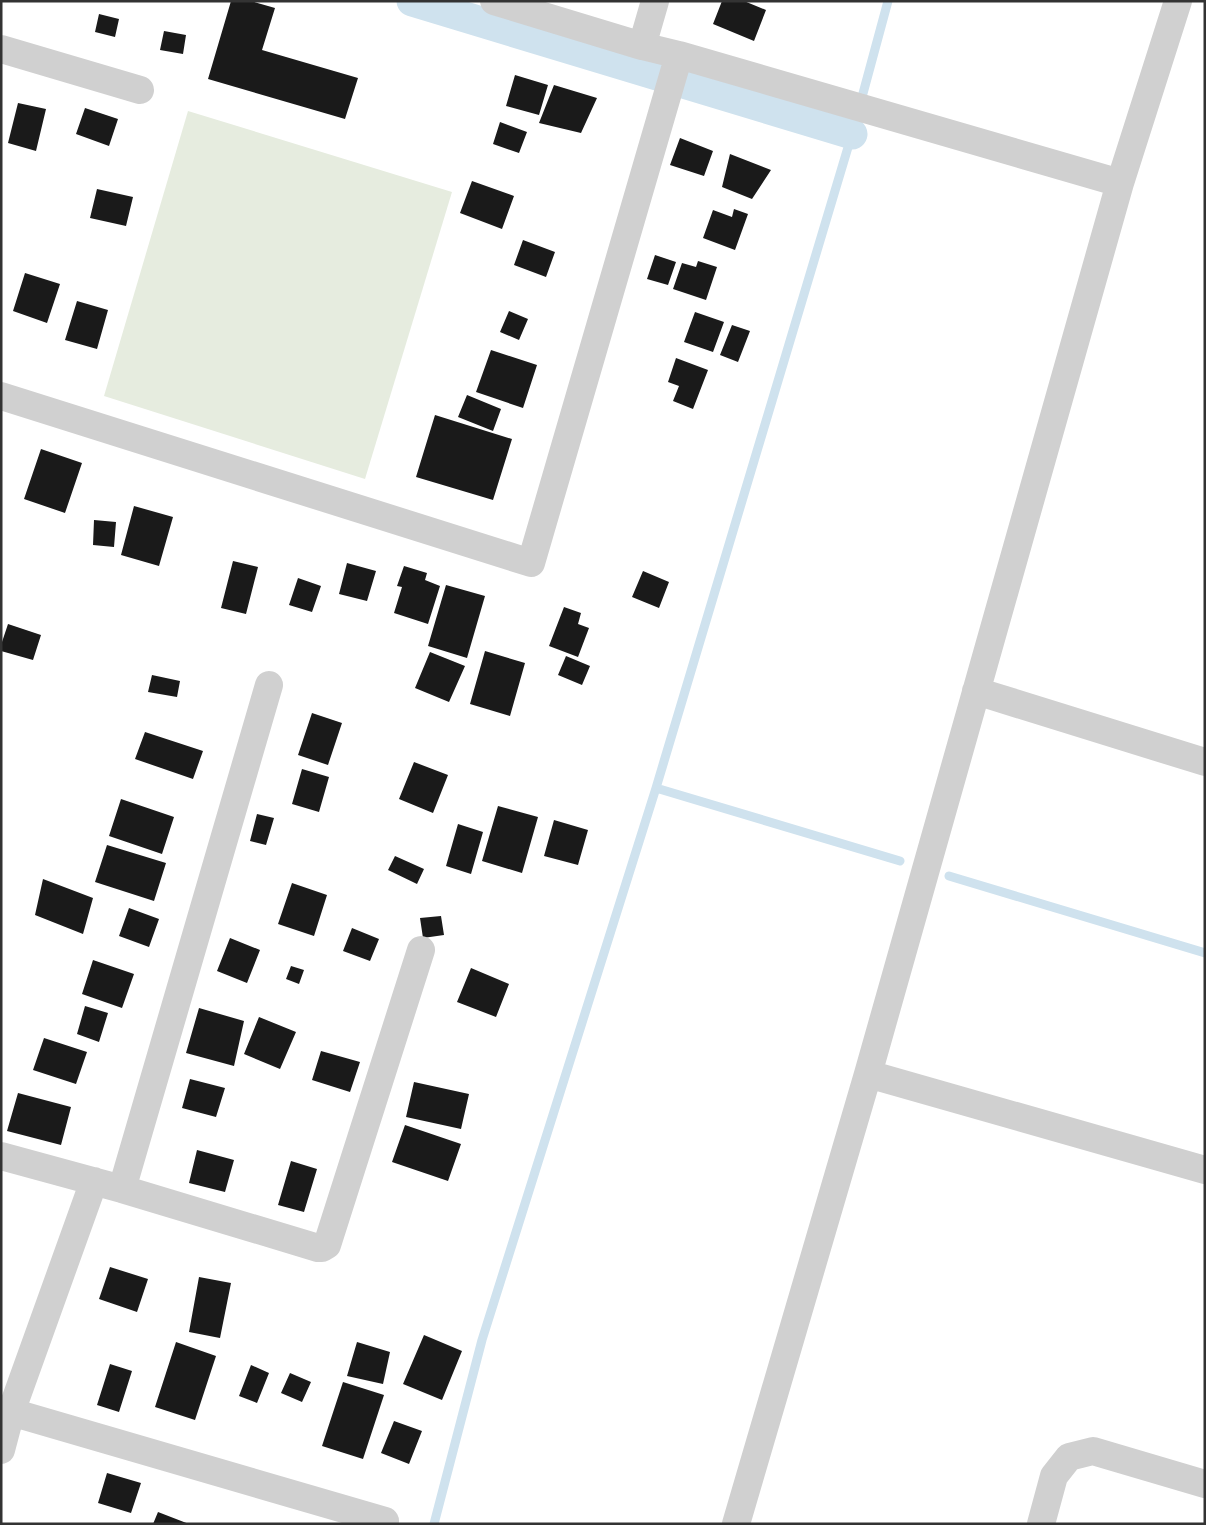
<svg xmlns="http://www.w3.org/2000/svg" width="1206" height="1525" viewBox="0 0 1206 1525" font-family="Mulish,sans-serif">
<rect width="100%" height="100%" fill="#fff"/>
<path fill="#e6ecdf" d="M 188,111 L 452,192 L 365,479 L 104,396 Z"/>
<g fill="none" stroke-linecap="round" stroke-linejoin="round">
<path stroke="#cfe2ee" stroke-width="9" d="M 656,788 L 900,861
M 949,876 L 1205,953
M 434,1524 L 482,1340 L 656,788 L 852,134 L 888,1"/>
<path stroke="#cfe2ee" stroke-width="31" d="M 412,1 L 852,134"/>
</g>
<path fill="#1a1a1a" d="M 231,1 L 251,1 L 275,8 L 262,50 L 358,78 L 345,119 L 208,79 Z
M 722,1 L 744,1 L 766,10 L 754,41 L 713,24 Z
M 99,14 L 119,19 L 115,37 L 95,32 Z
M 164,31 L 186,35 L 183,54 L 160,50 Z
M 515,75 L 548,85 L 539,115 L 506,106 Z
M 554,85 L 597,98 L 581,133 L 539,123 Z
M 18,103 L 46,109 L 36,151 L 8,143 Z
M 85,108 L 118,119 L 109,146 L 76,134 Z
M 500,122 L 527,132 L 519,153 L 493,144 Z
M 680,138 L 713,151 L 704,176 L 670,165 Z
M 730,154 L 771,170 L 752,199 L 722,187 Z
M 472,181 L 514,196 L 502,229 L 460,213 Z
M 97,189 L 133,197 L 126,226 L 90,218 Z
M 734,209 L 748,214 L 735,250 L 703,238 L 713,210 L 732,217 Z
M 523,240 L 555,252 L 546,277 L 514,265 Z
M 655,255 L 676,262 L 668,285 L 647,279 Z
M 698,261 L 717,267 L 706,300 L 673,289 L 682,263 L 696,267 Z
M 25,273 L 60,284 L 47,323 L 13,311 Z
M 77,301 L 108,310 L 97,349 L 65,340 Z
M 509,311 L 528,319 L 519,340 L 500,332 Z
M 695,312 L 724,322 L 713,352 L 684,342 Z
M 732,325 L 750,331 L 738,362 L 720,355 Z
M 491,350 L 537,365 L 523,408 L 476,392 Z
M 676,358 L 708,370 L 693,409 L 673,401 L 679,386 L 668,382 Z
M 467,395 L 501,409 L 493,431 L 458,417 Z
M 435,415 L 512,439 L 493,500 L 416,477 Z
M 41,449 L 82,463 L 65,513 L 24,499 Z
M 134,506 L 173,517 L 159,566 L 121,555 Z
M 94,520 L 116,522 L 114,547 L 93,545 Z
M 233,561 L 258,567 L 246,614 L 221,608 Z
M 347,563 L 376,571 L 367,601 L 339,594 Z
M 404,566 L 427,573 L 425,580 L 440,586 L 428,624 L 394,613 L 402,587 L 397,586 Z
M 643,571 L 669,582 L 659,608 L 632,597 Z
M 298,578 L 321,586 L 312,612 L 289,605 Z
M 446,585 L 485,596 L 467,658 L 428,646 Z
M 564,607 L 581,613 L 578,624 L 589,628 L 578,657 L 549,646 Z
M 8,624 L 41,635 L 33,660 L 1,651 L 1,645 Z
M 485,651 L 525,663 L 510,716 L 470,704 Z
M 430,652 L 465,666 L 449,702 L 415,688 Z
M 566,656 L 590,666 L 582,685 L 558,675 Z
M 152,675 L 180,681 L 177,697 L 148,692 Z
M 312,713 L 342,723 L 328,765 L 298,755 Z
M 145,732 L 203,751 L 193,779 L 135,759 Z
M 414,762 L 448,775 L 433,813 L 399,799 Z
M 302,769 L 329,777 L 319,812 L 292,804 Z
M 121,799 L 174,817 L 162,854 L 109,836 Z
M 498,806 L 538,817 L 522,873 L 482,861 Z
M 257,814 L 274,818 L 266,845 L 250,841 Z
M 554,820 L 588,830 L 578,865 L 544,856 Z
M 458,824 L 483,832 L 471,874 L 446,866 Z
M 107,845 L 166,863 L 154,901 L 95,882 Z
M 395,856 L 424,869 L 417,884 L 388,870 Z
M 43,879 L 93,898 L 83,934 L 35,915 Z
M 292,883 L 327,895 L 314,936 L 278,924 Z
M 129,908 L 159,919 L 149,947 L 119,936 Z
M 441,916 L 444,935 L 423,938 L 420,918 Z
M 352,928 L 379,939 L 370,961 L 343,951 Z
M 230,938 L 260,950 L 247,983 L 217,971 Z
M 93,960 L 134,974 L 122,1008 L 82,994 Z
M 291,966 L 304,970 L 299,984 L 286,979 Z
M 471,968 L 509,984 L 496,1017 L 457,1002 Z
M 85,1006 L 108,1013 L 99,1042 L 77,1034 Z
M 199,1008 L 244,1021 L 234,1066 L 186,1053 Z
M 259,1017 L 296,1032 L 280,1069 L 244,1054 Z
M 44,1038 L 87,1052 L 76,1084 L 33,1070 Z
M 321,1051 L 360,1062 L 350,1092 L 312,1080 Z
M 190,1079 L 225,1088 L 216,1117 L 182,1108 Z
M 414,1082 L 469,1094 L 461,1129 L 406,1117 Z
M 18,1093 L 71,1107 L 61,1145 L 7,1131 Z
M 405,1125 L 461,1144 L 448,1181 L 392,1162 Z
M 197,1150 L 234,1160 L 225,1192 L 189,1183 Z
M 291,1161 L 317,1169 L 304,1212 L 278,1205 Z
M 110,1267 L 148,1279 L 137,1312 L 99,1299 Z
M 199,1277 L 231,1283 L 220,1338 L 189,1332 Z
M 424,1335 L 462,1351 L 442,1400 L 403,1384 Z
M 176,1342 L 216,1356 L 195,1420 L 155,1407 Z
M 357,1342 L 390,1352 L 383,1384 L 347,1376 Z
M 110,1364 L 132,1371 L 119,1412 L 97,1405 Z
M 251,1365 L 269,1373 L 257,1403 L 239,1396 Z
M 290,1373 L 311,1382 L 302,1402 L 281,1393 Z
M 343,1382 L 384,1395 L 363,1459 L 322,1446 Z
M 394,1421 L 422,1431 L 409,1464 L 381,1453 Z
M 107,1473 L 141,1483 L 131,1513 L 98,1503 Z
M 158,1512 L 189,1524 L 153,1524 Z"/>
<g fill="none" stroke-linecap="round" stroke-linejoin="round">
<path stroke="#d0d0d0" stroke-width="28" d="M 494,1 L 642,46 L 679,55 L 1120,183
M 642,46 L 655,1
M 1,49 L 140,90
M 1,396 L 531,563 L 679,55
M 976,691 L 1205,762
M 868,1074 L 1205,1170
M 1,1156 L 122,1189 L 318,1248 L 322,1248 L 327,1245 L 421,950
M 122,1189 L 269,685
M 11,1412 L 385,1521
M 1,1450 L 11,1412 L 94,1181
M 736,1524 L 868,1074 L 1120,183 L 1178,1
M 1041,1524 L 1054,1476 L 1069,1457 L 1093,1451 L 1205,1484"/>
</g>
<rect width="1206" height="1525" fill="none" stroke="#333333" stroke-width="5"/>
</svg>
